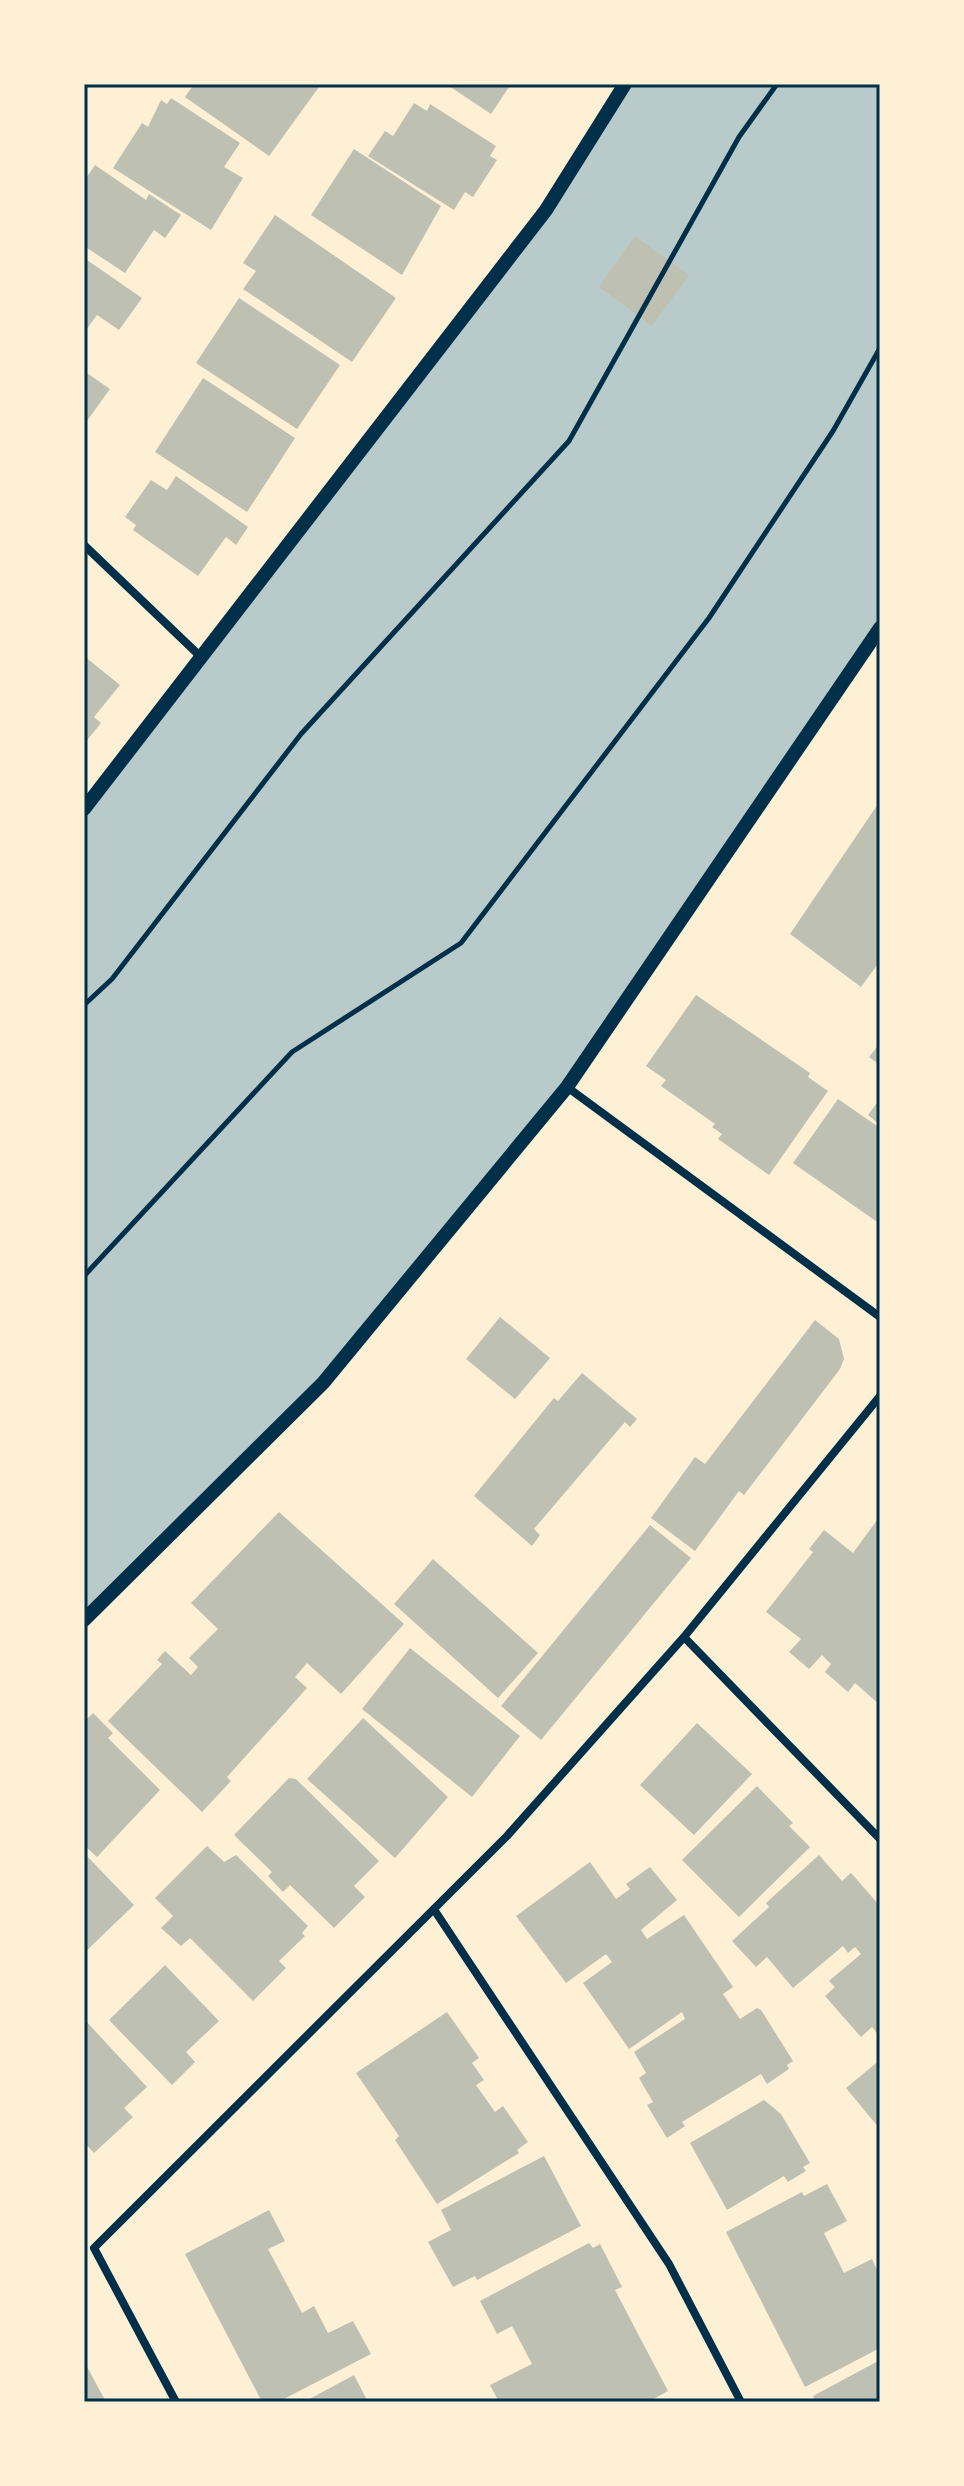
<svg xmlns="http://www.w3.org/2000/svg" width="964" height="2486" viewBox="0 0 964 2486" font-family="Ubuntu,sans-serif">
<rect width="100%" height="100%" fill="#fdf0d5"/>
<path fill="#b9caca" d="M 625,84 L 880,84 L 880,628 L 567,1087 L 323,1383 L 84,1620 L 84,809 L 546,210 Z"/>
<path fill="#bec0b2" d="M 194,84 L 316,84 L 319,87 L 269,156 L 185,97 Z
M 446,84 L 511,84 L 491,114 Z
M 171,98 L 240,143 L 224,167 L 243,178 L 211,230 L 113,168 L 142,123 L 148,127 L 161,100 L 167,104 Z
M 414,103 L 427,111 L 430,104 L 496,146 L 490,156 L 497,160 L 473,197 L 465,192 L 454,210 L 368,156 L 385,131 L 393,136 Z
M 354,149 L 441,206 L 402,275 L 311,215 Z
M 95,165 L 146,200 L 149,194 L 181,215 L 165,238 L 154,230 L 125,273 L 84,246 L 84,181 Z
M 275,215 L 396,298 L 352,362 L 243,289 L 256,271 L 243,263 Z
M 635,236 L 689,275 L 652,326 L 599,287 Z
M 84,258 L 142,298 L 119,330 L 97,315 L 84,333 Z
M 239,298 L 340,365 L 297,429 L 196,363 Z
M 84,371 L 110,389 L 84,425 Z
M 203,378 L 295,438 L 247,512 L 155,452 Z
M 176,476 L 248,527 L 236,545 L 226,537 L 198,576 L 133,530 L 136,525 L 125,517 L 151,480 L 167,490 Z
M 84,656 L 120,685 L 94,717 L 101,723 L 84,744 Z
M 880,801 L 880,961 L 861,987 L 790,934 Z
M 696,995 L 810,1073 L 808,1077 L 828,1091 L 769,1175 L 718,1139 L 722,1134 L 712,1127 L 715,1124 L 661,1086 L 666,1080 L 646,1066 Z
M 880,1043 L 880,1065 L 869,1057 Z
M 838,1099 L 880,1128 L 880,1224 L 793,1163 Z
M 880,1099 L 880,1125 L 868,1115 Z
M 500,1317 L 550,1358 L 515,1399 L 466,1359 Z
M 815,1320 L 839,1339 L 844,1359 L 840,1369 L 744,1495 L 739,1491 L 695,1551 L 651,1518 L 695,1457 L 705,1464 Z
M 582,1373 L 637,1419 L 630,1427 L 625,1422 L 534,1529 L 540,1535 L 532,1546 L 474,1496 L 554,1398 L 558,1401 Z
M 279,1512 L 404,1624 L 341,1694 L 307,1663 L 295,1677 L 307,1688 L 227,1777 L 231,1781 L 202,1812 L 108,1721 L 162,1664 L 157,1660 L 165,1651 L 191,1675 L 198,1667 L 189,1658 L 218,1629 L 191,1603 Z
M 880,1516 L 880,1705 L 855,1683 L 848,1692 L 825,1672 L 831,1664 L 822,1655 L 809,1669 L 789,1652 L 801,1639 L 766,1612 L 813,1552 L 809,1549 L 824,1530 L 853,1553 Z
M 650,1525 L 691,1558 L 541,1740 L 501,1706 Z
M 433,1559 L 538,1653 L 498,1698 L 394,1604 Z
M 410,1648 L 520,1736 L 472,1797 L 362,1709 Z
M 93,1713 L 113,1733 L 108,1738 L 160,1790 L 97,1857 L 84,1845 L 84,1722 Z
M 363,1718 L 448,1797 L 395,1858 L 307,1779 Z
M 697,1723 L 752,1774 L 694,1835 L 640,1785 Z
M 289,1778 L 296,1779 L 379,1861 L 354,1886 L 365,1897 L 334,1928 L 290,1885 L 283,1892 L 268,1876 L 272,1872 L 234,1835 Z
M 757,1786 L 793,1823 L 789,1826 L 810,1847 L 739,1917 L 682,1860 Z
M 207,1846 L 224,1862 L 236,1855 L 308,1926 L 302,1933 L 305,1936 L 279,1961 L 286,1968 L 253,2001 L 190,1938 L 181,1946 L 161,1928 L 173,1916 L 155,1898 Z
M 84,1853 L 134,1905 L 84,1953 Z
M 819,1855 L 842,1881 L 851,1873 L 880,1906 L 880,2037 L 872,2027 L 861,2037 L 825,1996 L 835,1987 L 829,1981 L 861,1954 L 855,1947 L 848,1953 L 843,1946 L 793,1988 L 767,1957 L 756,1967 L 732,1941 L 769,1907 L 766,1903 Z
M 590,1862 L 616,1899 L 630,1889 L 626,1884 L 650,1867 L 677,1900 L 641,1930 L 647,1939 L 684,1915 L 733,1987 L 723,1994 L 740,2019 L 757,2008 L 761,2010 L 793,2061 L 787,2065 L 789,2069 L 767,2084 L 761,2074 L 682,2122 L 685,2126 L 667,2138 L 647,2105 L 653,2102 L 639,2078 L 646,2073 L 634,2052 L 685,2019 L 682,2012 L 629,2049 L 583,1983 L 612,1962 L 606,1954 L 566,1983 L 516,1916 Z
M 165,1965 L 219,2021 L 186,2052 L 195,2062 L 172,2085 L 109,2020 Z
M 447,2012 L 479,2058 L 472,2063 L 484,2080 L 476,2085 L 495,2112 L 503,2106 L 528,2142 L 517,2150 L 519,2153 L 437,2204 L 395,2140 L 399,2136 L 356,2073 Z
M 84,2019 L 147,2087 L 124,2108 L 133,2117 L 94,2153 L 84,2142 Z
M 880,2060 L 880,2129 L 846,2088 Z
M 764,2100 L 781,2114 L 810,2163 L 803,2167 L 806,2171 L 788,2182 L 784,2176 L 727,2210 L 690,2143 Z
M 544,2156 L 581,2226 L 477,2280 L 475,2276 L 453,2287 L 428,2242 L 451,2230 L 441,2210 Z
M 827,2184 L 847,2221 L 824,2233 L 844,2273 L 872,2259 L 880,2276 L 880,2348 L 805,2387 L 726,2232 L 802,2192 L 804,2196 Z
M 269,2210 L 285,2241 L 268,2249 L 302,2313 L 314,2306 L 328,2333 L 353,2321 L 371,2354 L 278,2402 L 262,2402 L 185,2254 Z
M 589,2243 L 593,2248 L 600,2244 L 622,2287 L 615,2290 L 668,2391 L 648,2402 L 499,2402 L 490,2385 L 532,2364 L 512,2326 L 497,2334 L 480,2301 Z
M 880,2360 L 880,2402 L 816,2402 L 813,2396 Z
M 84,2361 L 106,2402 L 84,2402 Z
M 354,2375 L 368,2402 L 304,2402 Z"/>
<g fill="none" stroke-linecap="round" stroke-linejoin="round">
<path stroke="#003049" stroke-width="5" d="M 84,1005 L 112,979 L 301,734 L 569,441 L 739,137 L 777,84
M 84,1276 L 292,1052 L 461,943 L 709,618 L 833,431 L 880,348"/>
<path stroke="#003049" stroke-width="8" d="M 84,545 L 202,658
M 567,1087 L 880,1317
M 684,1637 L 880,1839
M 435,1911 L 669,2264 L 741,2402
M 176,2402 L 94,2248 L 507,1836 L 684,1637 L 880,1396"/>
<path stroke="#003049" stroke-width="14" d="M 84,809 L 546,210 L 625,84
M 84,1620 L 323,1383 L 567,1087 L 880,628"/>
</g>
<rect width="964" height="2486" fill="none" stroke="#fdf0d5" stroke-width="172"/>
<rect x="86" y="86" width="792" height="2314" fill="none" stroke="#003049" stroke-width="3"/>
</svg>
